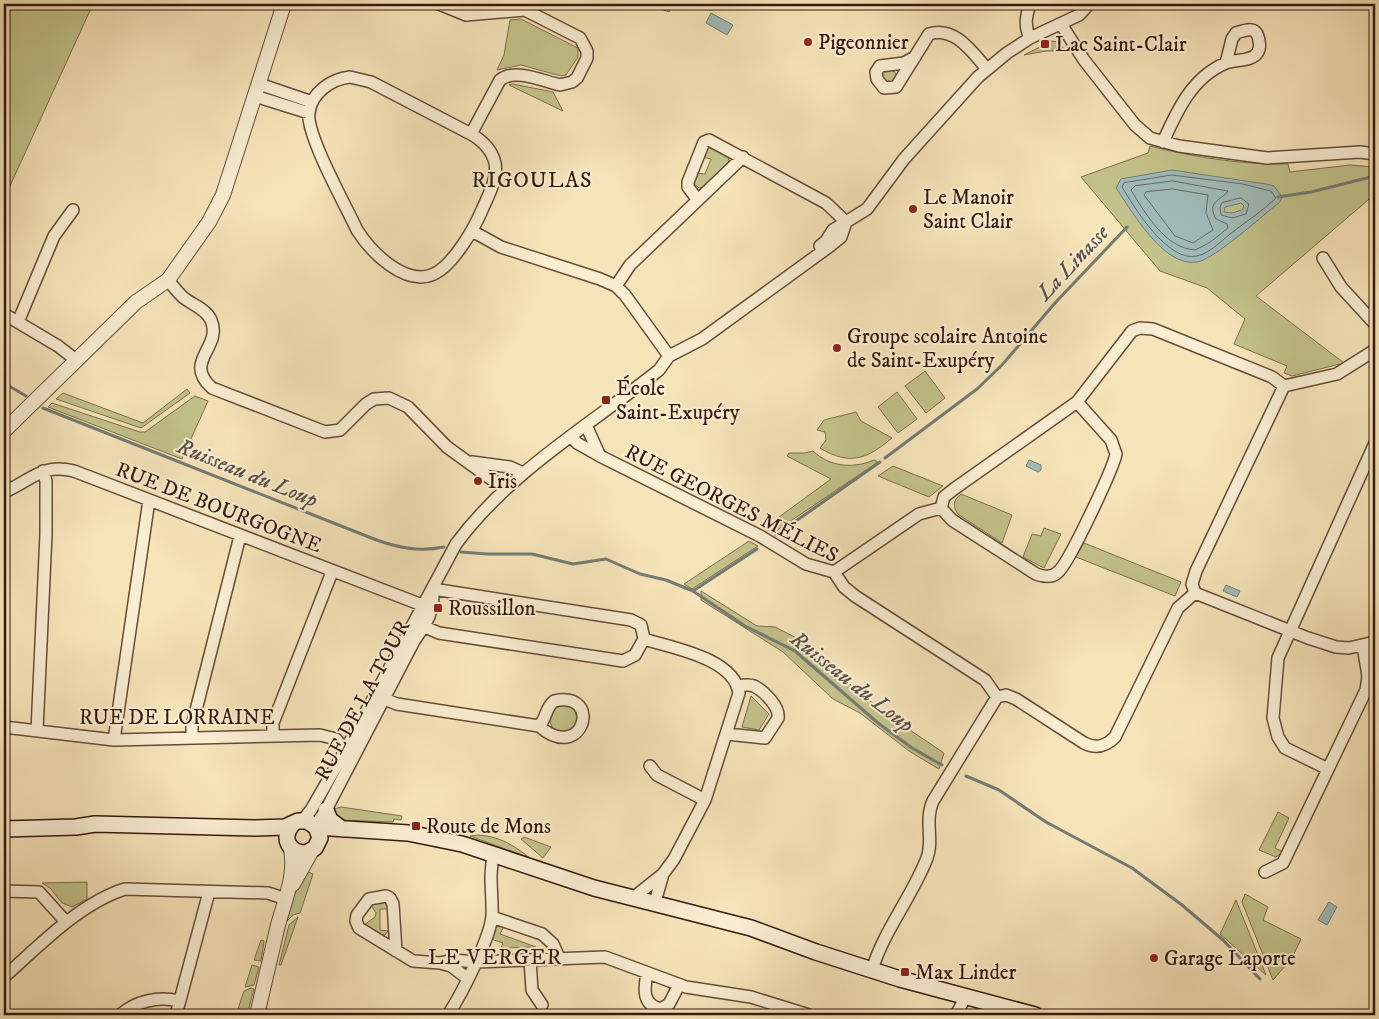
<svg xmlns="http://www.w3.org/2000/svg" width="1379" height="1019" viewBox="0 0 1379 1019" font-family="'IM FELL DW Pica',serif">
<rect width="100%" height="100%" fill="#f6e4b9"/>
<filter id="stains"><feTurbulence type="fractalNoise" baseFrequency=".004" numOctaves="4"/><feColorMatrix values="0 0 0 0 .2 0 0 0 0 .09 0 0 0 0 .02 0 0 0 .5 -.17"/></filter>
<radialGradient id="worn" r=".72"><stop offset=".6" stop-color="#630" stop-opacity="0"/><stop offset="1" stop-color="#630" stop-opacity=".3"/></radialGradient>
<path fill="#c3c28a" stroke="#7c6e4c" d="M 4,4 L 93,4 L 4,199 Z
M 648,4 L 673,4 L 669,12 Z
M 521,19 L 578,48 L 578,57 L 566,75 L 561,76 L 521,65 L 497,70 L 504,55 L 510,20 Z
M 1052,41 L 1058,42 L 1066,51 L 1046,51 L 1024,55 Z
M882 76a7 7 0 1 1 14 0a7 7 0 1 1-14 0Z
M 513,84 L 553,92 L 563,111 L 509,85 Z
M 1150,146 C 1193,157 1243,165 1288,164 L 1290,172 L 1350,165 L 1375,167 L 1375,194 L 1256,296 L 1344,363 L 1292,376 L 1284,373 L 1287,366 L 1234,344 L 1245,319 L 1207,288 L 1160,271 L 1081,177 L 1148,153 Z
M 708,147 L 728,156 L 729,161 L 704,187 L 699,188 L 693,183 L 696,173 L 705,174 L 711,159 L 702,157 Z
M 925,371 L 945,398 L 926,413 L 905,386 Z
M 187,389 L 190,393 L 141,428 L 56,399 L 63,393 L 143,423 Z
M 897,392 L 917,419 L 898,433 L 878,407 Z
M 195,396 L 208,401 L 182,459 L 48,407 L 52,403 L 140,432 L 145,432 Z
M 856,412 L 861,421 L 892,438 C 867,459 850,466 820,448 L 826,440 L 825,432 L 817,430 L 824,420 Z
M 813,451 C 830,467 853,469 874,460 L 878,462 L 773,533 L 764,528 L 831,479 L 787,456 L 789,453 L 805,453 Z
M 893,466 L 943,486 L 929,497 L 878,476 Z
M 961,494 L 1012,515 L 1002,543 L 959,515 C 952,507 953,500 961,494 Z
M 1044,528 L 1061,534 L 1044,568 L 1023,557 L 1032,534 L 1041,536 Z
M 749,541 L 758,546 L 692,589 L 684,584 Z
M 1084,543 L 1181,582 L 1175,596 L 1076,557 Z
M 701,591 L 757,626 L 775,627 L 808,644 L 833,670 L 857,690 L 886,714 L 944,753 L 939,769 L 909,751 L 860,713 L 833,699 L 783,652 L 701,600 Z
M 751,696 L 769,714 L 759,730 L 742,727 Z
M 565,704 L 574,708 L 578,720 C 572,732 566,732 554,731 L 549,719 L 554,709 Z
M 341,807 L 402,816 L 401,820 L 394,819 L 393,822 L 340,820 L 334,809 Z
M 1278,812 L 1289,818 L 1275,848 L 1283,852 L 1276,857 L 1259,850 Z
M 479,835 C 501,837 513,845 530,858 L 470,836 Z
M 524,837 L 551,847 L 543,858 L 521,839 Z
M 306,871 L 313,874 L 300,913 L 293,915 L 286,922 L 291,902 Z
M 87,882 L 87,899 L 72,907 L 62,903 L 50,888 L 42,883 Z
M 1245,894 L 1268,907 L 1263,920 L 1301,939 L 1292,958 L 1273,980 L 1242,902 Z
M 1236,900 L 1266,975 L 1220,934 Z
M 374,902 L 386,903 L 389,909 L 380,909 L 380,930 L 388,931 L 385,935 L 379,935 L 364,925 L 375,917 L 376,913 L 371,905 Z
M 298,917 L 281,965 L 279,965 L 289,925 Z
M 496,924 L 504,926 L 500,934 L 536,947 L 501,948 L 503,943 L 491,939 Z
M 261,940 L 264,941 L 261,961 L 254,960 Z
M 252,965 L 259,967 L 254,985 L 245,987 Z
M 251,988 L 254,989 L 247,1015 L 236,1015 L 244,991 Z"/>
<path fill="#a0bcb9" stroke="#757b75" fill-rule="evenodd" d="M 711,13 L 733,25 L 727,35 L 706,23 Z
M 1172,170 L 1266,184 L 1274,186 L 1282,197 L 1280,202 C 1263,215 1215,259 1197,262 C 1164,268 1131,210 1116,188 L 1121,179 ZM 1241,203 L 1244,206 L 1242,210 L 1232,213 L 1224,212 L 1225,207 Z
M 1029,460 L 1041,465 L 1041,470 L 1038,472 L 1026,466 Z
M 1226,585 L 1240,591 L 1237,597 L 1223,591 Z
M 1329,902 L 1337,907 L 1327,925 L 1318,920 Z"/>
<g fill="none" stroke-linecap="round" stroke-linejoin="round">
<path stroke="#6a6a64" stroke-width="1" d="M 1172,175 L 1243,184 L 1271,191 L 1276,198 C 1264,210 1248,220 1234,231 C 1223,239 1211,253 1197,256 C 1168,263 1134,207 1122,187 L 1124,183 Z
M 1173,181 L 1228,191 C 1221,201 1206,201 1216,219 L 1227,224 L 1228,228 L 1209,243 L 1195,250 C 1165,248 1145,213 1131,190 L 1135,186 Z
M 1173,189 L 1208,195 L 1206,213 L 1213,230 L 1193,243 L 1175,236 L 1144,195 L 1146,192 Z
M 1241,198 L 1249,204 L 1246,214 L 1232,218 L 1221,215 L 1220,207 L 1222,203 Z"/>
<path stroke="#757b75" stroke-width="3" d="M 1278,197 L 1311,192 L 1375,176
M 4,383 L 26,396
M 43,408 L 374,539 C 398,548 419,552 444,547
M 885,458 L 977,389 L 1002,365 L 1055,303 L 1127,227
M 776,535 L 880,462
M 461,552 L 487,554 L 532,554 L 573,564 L 606,559 L 640,574 L 666,580 L 693,591 L 745,626 L 795,651 L 878,723 L 912,748 L 942,765
M 693,591 L 757,549
M 966,776 L 999,790 L 1046,822 L 1132,868 L 1182,905 L 1223,940 L 1260,979"/>
<defs>
<path id="minor" d="M 439,4 L 466,15 L 525,10 L 580,38 L 587,51 L 587,58 L 577,78 L 572,82 L 560,85 C 543,81 515,68 500,80 L 471,134
M 1030,4 C 1026,16 1024,26 1030,38
M 1061,24 L 1084,60 L 1135,125 L 1150,138 L 1179,146 L 1267,158 L 1360,152 L 1375,154
M 915,57 L 904,63 L 880,66 L 876,72 L 877,79 L 884,88 L 896,87 L 929,34 C 955,26 972,52 987,69
M 350,77 L 371,82 L 471,134 C 483,141 492,150 495,163 C 498,179 488,196 482,210 C 474,229 453,265 434,274 C 405,287 371,252 357,230 C 346,206 306,135 309,113 C 311,93 331,79 350,77 Z
M 259,84 L 312,102
M 255,96 L 309,113
M 1163,142 C 1177,111 1192,77 1226,63 C 1236,59 1252,62 1258,52 C 1260,48 1260,45 1259,41 C 1257,26 1248,29 1236,33 L 1232,39 L 1226,63
M 697,199 L 688,187 L 688,182 L 704,142 L 709,140 L 826,203 L 846,222
M 472,231 L 501,247 L 600,279 L 616,286 L 625,295 L 669,356
M 820,246 L 826,241 L 833,230 L 867,209 L 904,159 L 978,77 L 1007,53 L 1030,38 L 1079,15 L 1089,4
M 1323,258 L 1341,287 L 1375,324
M 168,280 C 173,286 178,293 184,298 C 193,305 206,309 211,320 C 223,348 182,361 212,388 L 325,432 L 340,430 L 366,404 L 374,399 L 389,398 L 408,407 L 447,447 L 505,489
M 616,286 L 630,265 L 743,157
M 4,314 L 58,346 L 76,360
M 18,322 L 54,236 L 73,210
M 1284,386 L 1337,374 L 1375,350
M 586,425 L 599,454
M 571,436 L 577,443 L 600,456 L 760,536 L 806,564 L 834,572 L 844,587 L 855,596 L 985,680 L 997,697 L 1006,695 L 1016,699 L 1084,743 C 1096,749 1105,747 1115,737 L 1178,608 L 1195,593 L 1192,584 L 1196,571 L 1284,386
M 472,462 L 510,467 L 523,473
M 4,492 C 31,481 41,463 74,471 L 422,605
M 941,508 L 952,520 L 1036,574 C 1044,577 1052,578 1058,572 C 1069,563 1113,469 1116,454 L 1111,440 L 1077,402
M 834,572 L 919,514 L 941,508 L 944,497 L 954,489 L 1077,402 L 1132,331 L 1140,328 L 1153,329 L 1272,377 L 1284,386
M 1195,593 L 1308,638 L 1336,647 L 1349,648 L 1375,642
M 415,623 L 439,633 L 623,661 L 635,655 L 644,639 L 641,625 L 631,620 L 433,589
M 384,699 L 397,704 L 539,726 C 583,765 604,690 554,701 C 545,708 547,718 539,726
M 4,727 L 114,740 L 320,735 L 336,739 L 345,751
M 37,731 L 46,534 L 46,481 L 43,471
M 727,734 L 765,738 L 778,718 C 780,707 764,691 754,686 C 749,684 743,685 738,686
M 273,735 L 273,723 L 332,572
M 192,738 L 192,726 L 240,536
M 114,740 L 149,500
M 650,766 L 657,775 L 705,800
M 1328,769 L 1285,748 L 1278,737 L 1273,718 L 1278,658 L 1375,443
M 302,821 L 311,810 L 345,751 L 456,544 C 510,471 589,426 659,370 L 669,356 L 702,339 L 830,246 L 841,237 L 846,222
M 315,826 L 326,810 L 414,641 C 427,622 434,613 433,589
M 1265,872 L 1283,863 L 1366,690 L 1368,676 L 1363,646
M 4,891 L 39,892 L 66,922
M 633,898 L 663,874 L 674,859 L 705,800 L 739,693 C 734,658 672,648 644,639
M 655,902 L 663,874
M 492,917 L 542,934 L 553,944 L 559,958
M 396,951 L 393,904 L 390,898 L 386,896 L 369,899 L 357,915 L 356,921 L 359,928 L 413,961 L 440,963 L 453,960 L 476,962 L 605,957 L 686,987 L 751,997 L 809,1015
M 530,960 L 532,990 L 542,1005
M 440,963 L 451,966 L 467,978
M 872,970 C 884,930 912,897 927,858 C 934,840 924,820 933,801 L 997,697
M 647,973 C 644,989 642,1005 661,1009 L 669,1004 L 679,985
M 4,977 C 39,946 80,903 125,889 L 268,893 L 286,899
M 120,1015 C 136,1001 158,996 179,1001
M 176,1015 L 209,892
M 448,1015 C 461,995 490,939 492,916 C 493,895 488,874 494,854
M 956,1015 L 965,998"/>
<path id="tertiary" d="M 4,431 L 136,302 L 168,280 L 209,222 L 223,195 L 284,4
M 293,884 L 311,852
M 257,1015 C 264,985 271,955 278,925 C 285,899 296,876 291,849"/>
<path id="secondary" d="M 326,810 L 330,820 L 342,829
M 316,827 L 408,833 L 462,844 L 594,888 L 751,928 L 816,952 L 900,979 L 1035,1015
M 4,829 L 76,827 L 95,824 L 255,828 L 285,827 L 298,821 L 307,821 L 316,827 L 320,838 L 315,848 L 306,853 C 289,853 281,838 292,825"/>
</defs>
<use href="#minor" stroke="#654c3a" stroke-width="14"/>
<use href="#tertiary" stroke="#654c3a" stroke-width="16"/>
<use href="#secondary" stroke="#35190f" stroke-width="18"/>
<use href="#minor" stroke="#f9edd2" stroke-width="11"/>
<use href="#tertiary" stroke="#f9edd2" stroke-width="14"/>
<use href="#secondary" stroke="#f9edd2" stroke-width="15"/>
</g>
<g fill="#8f2418" stroke="#f9edd2" stroke-width="2">
<circle cx="808" cy="42" r="5"/>
<rect x="1040" y="39" width="10" height="10" rx="2.5"/>
<circle cx="913" cy="209" r="5"/>
<circle cx="837" cy="348" r="5"/>
<rect x="601" y="395" width="10" height="10" rx="2.5"/>
<circle cx="478" cy="481" r="5"/>
<rect x="433" y="603" width="10" height="10" rx="2.5"/>
<rect x="411" y="821" width="10" height="10" rx="2.5"/>
<circle cx="1154" cy="958" r="5"/>
<rect x="900" y="967" width="10" height="10" rx="2.5"/>
</g>
<g text-anchor="middle" stroke-width="4" stroke-linejoin="round" paint-order="stroke">
<g font-size="21" fill="#35190f" stroke="#f9edd2" text-anchor="start">
<text x="818" y="49">Pigeonnier</text>
<text x="1055" y="51">Lac Saint-Clair</text>
<text x="923" y="204">Le Manoir<tspan x="923" dy="24">Saint Clair</tspan></text>
<text x="847" y="343">Groupe scolaire Antoine<tspan x="847" dy="24">de Saint-Exupéry</tspan></text>
<text x="616" y="395">École<tspan x="616" dy="24">Saint-Exupéry</tspan></text>
<text x="488" y="488">Iris</text>
<text x="448" y="615">Roussillon</text>
<text x="426" y="833">Route de Mons</text>
<text x="1164" y="965">Garage Laporte</text>
<text x="915" y="979">Max Linder</text>
</g>
<g font-size="21" fill="#35190f" stroke="#f9edd2">
<text transform="translate(732 503) rotate(27)" y="7">RUE GEORGES MÉLIES</text>
<text transform="translate(219 507) rotate(21)" y="7">RUE DE BOURGOGNE</text>
<text transform="translate(362 700) rotate(-62)" y="7">RUE DE LA TOUR</text>
<text x="177" y="724">RUE DE LORRAINE</text>
</g>
<g font-size="22" letter-spacing="1" fill="#35190f" stroke="#f9edd2">
<text x="532" y="187">RIGOULAS</text>
<text x="495" y="964">LE VERGER</text>
</g>
<g font-size="22" font-style="italic" fill="#5a524a" stroke="#f9edd2">
<text transform="translate(1072 262) rotate(-47)" y="8">La Linasse</text>
<text transform="translate(248 472) rotate(22)" y="8">Ruisseau du Loup</text>
<text transform="translate(853 681) rotate(38)" y="8">Ruisseau du Loup</text>
</g>
</g>
<rect width="1379" height="1019" fill="none" stroke="#f6e4b9" stroke-width="20"/>
<rect x="5" y="5" width="1369" height="1009" fill="none" stroke="#35190f" stroke-width="2.5"/>
<rect x="10" y="10" width="1359" height="999" fill="none" stroke="#35190f"/>
<rect width="100%" height="100%" filter="url(#stains)"/>
<rect width="100%" height="100%" fill="url(#worn)"/>
</svg>
